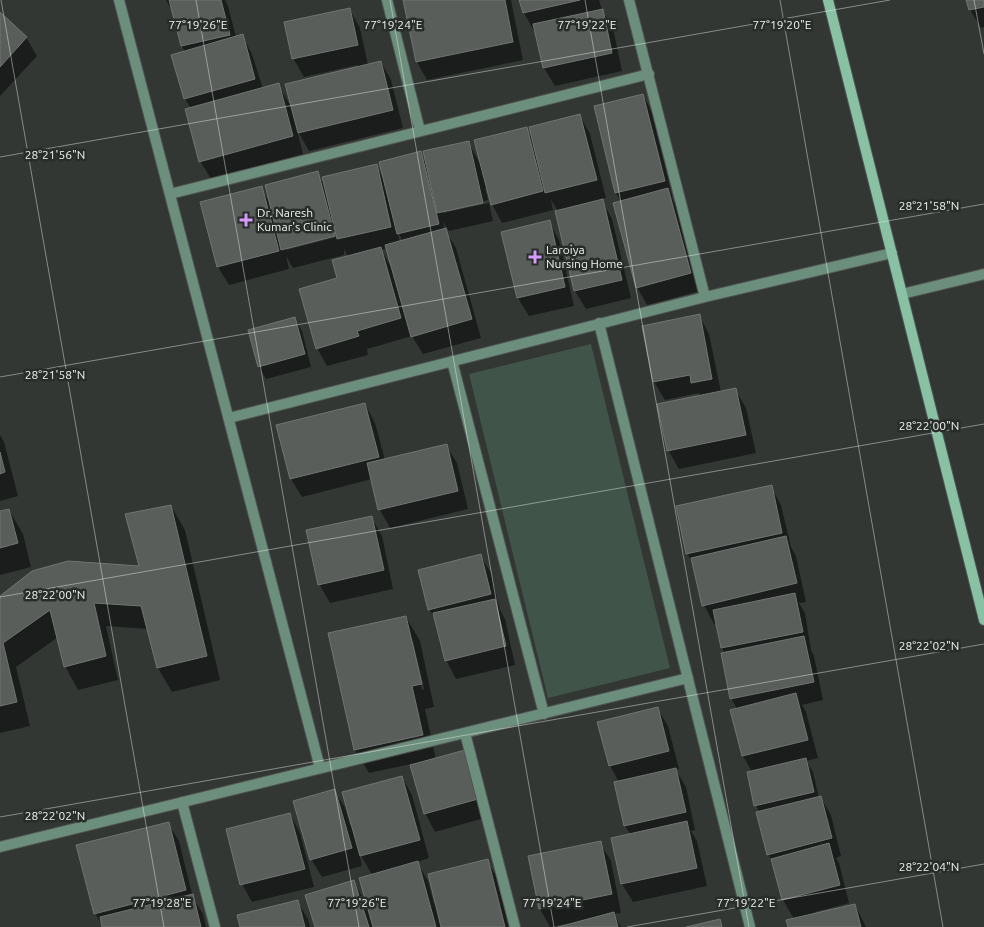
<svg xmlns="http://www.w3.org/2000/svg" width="984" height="927" viewBox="0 0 984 927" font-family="Ubuntu,sans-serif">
<rect width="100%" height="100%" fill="#323734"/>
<path fill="#40544a" d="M 591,344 L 670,668 L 548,698 L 469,374 Z"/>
<path fill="#0007" fill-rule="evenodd" d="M 166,0 L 225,0 L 228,6 L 236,37 L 242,35 L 252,54 L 263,89 L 278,85 L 292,108 L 358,67 L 357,65 L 304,77 L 293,58 L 350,10 L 360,28 L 368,65 L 381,62 L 391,80 L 403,128 L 309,151 L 297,130 L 303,154 L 211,179 L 200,161 L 191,108 L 185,99 L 172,56 L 185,52 L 182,46 L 172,8 L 171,9 Z
M 404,0 L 511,0 L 523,60 L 427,80 L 417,62 Z
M 521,0 L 599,0 L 602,10 L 613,28 L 622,71 L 555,86 L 544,68 L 536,31 L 534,31 L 524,13 Z
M 967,0 L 984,0 L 984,27 L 981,28 L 970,10 Z
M 0,14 L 26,37 L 37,56 L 0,96 Z
M 643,95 L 653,114 L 673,200 L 677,208 L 700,291 L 647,305 L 637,287 L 621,202 L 616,193 L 595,107 Z
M 580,116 L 590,134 L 606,198 L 601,199 L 612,219 L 631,298 L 586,309 L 575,291 L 556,212 L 558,211 L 551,200 L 553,210 L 502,223 L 492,204 L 488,187 L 485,188 L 488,200 L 443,211 L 443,213 L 489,203 L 493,221 L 449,231 L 443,222 L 445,230 L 456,248 L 481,338 L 423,354 L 412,336 L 367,349 L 368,355 L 327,366 L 317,348 L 338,279 L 348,257 L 344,249 L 344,255 L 293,268 L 286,256 L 289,269 L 229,285 L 218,267 L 201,203 L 261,187 L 269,202 L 317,173 L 325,186 L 376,166 L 384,179 L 420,153 L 427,165 L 468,142 L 480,163 L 526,129 L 533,140 ZM 340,234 L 341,236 L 286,250 L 286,247 ZM 398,234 L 399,234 L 403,242 L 400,243 ZM 387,248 L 393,270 L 381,250 Z
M 549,222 L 559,240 L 574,306 L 529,316 L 518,298 Z
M 699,315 L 709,334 L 721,392 L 735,389 L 746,408 L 756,453 L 679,469 L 668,450 L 701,397 L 699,393 L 665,400 L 654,382 Z
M 295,319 L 302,331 L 311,367 L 266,379 L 259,367 Z
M 365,404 L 375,423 L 385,460 L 446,445 L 457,463 L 468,509 L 390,528 L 380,510 L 372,479 L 302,497 L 291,479 L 278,426 Z
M 0,435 L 4,442 L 18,496 L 0,501 Z
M 771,487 L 781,505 L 791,547 L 796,556 L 806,602 L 799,603 L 805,613 L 811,650 L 814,656 L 823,700 L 802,705 L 806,712 L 818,758 L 806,761 L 813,772 L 819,798 L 820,797 L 831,815 L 841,856 L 836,858 L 839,863 L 849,903 L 815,912 L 816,914 L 855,905 L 866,927 L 789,927 L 794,919 L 783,900 L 773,862 L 768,854 L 760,813 L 756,805 L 752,772 L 743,756 L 737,709 L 731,698 L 725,654 L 722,648 L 717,623 L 714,624 L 704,605 L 694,565 L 687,553 Z
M 171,506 L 185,530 L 220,680 L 172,692 L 158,668 L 148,629 L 106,626 L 118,680 L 78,690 L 65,666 L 58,637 L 16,667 L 30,726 L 0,733 L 0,598 L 140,568 Z
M 9,510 L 23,534 L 31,567 L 0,575 L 0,512 Z
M 371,517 L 382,536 L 393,589 L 330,603 L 319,584 Z
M 480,555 L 491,573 L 500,610 L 505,619 L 515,665 L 456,679 L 446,660 L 437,622 L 429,609 Z
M 406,617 L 420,641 L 434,707 L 425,709 L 436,760 L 464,752 L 488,817 L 435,832 L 425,813 L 411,764 L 369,773 L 355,750 ZM 411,641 L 413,641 L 424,689 L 422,690 Z
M 657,708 L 668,726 L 679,769 L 676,770 L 686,787 L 695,830 L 691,831 L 697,841 L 707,886 L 633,902 L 622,884 L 612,839 L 631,835 L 625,826 L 619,782 L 610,766 Z
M 402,777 L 412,795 L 429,858 L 417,862 L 428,881 L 434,904 L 487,861 L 498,879 L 510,927 L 316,927 L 354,882 L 364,900 L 367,907 L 369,907 L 372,875 L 359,852 L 362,866 L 322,877 L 311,859 L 334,790 L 345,808 L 350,825 Z
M 290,814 L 300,833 L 314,887 L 252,902 L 242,884 Z
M 168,823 L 179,841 L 193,898 L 203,914 L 206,927 L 103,927 L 95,913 Z
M 600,843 L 611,861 L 621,913 L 614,914 L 621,927 L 562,927 L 566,926 L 565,924 L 550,927 L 540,909 L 529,857 Z
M 297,901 L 308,919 L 310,927 L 241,927 Z"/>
<path fill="#595e5b" stroke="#707572" d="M 169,0 L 221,0 L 230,35 L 181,46 Z
M 403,0 L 505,0 L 513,42 L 416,62 Z
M 519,0 L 580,0 L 523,13 Z
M 966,0 L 984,0 L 984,7 L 969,10 Z
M 350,8 L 358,45 L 292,59 L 284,22 Z
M 603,9 L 612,53 L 543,68 L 533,24 Z
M 0,12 L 27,37 L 0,67 Z
M 243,34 L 255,79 L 184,99 L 171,55 Z
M 381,61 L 393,110 L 298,133 L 285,84 Z
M 279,83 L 293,136 L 199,162 L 185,109 Z
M 643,94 L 665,181 L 615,193 L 594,106 Z
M 580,114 L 597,180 L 545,193 L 529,127 Z
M 527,127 L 543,191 L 491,205 L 474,140 Z
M 469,141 L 483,203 L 437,213 L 423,151 Z
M 421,151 L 439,224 L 397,234 L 379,162 Z
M 377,164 L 391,227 L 337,239 L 322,177 Z
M 318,171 L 335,236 L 281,250 L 265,185 Z
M 262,186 L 279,251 L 217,267 L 200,202 Z
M 668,188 L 691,273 L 636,288 L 613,203 Z
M 603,199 L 622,280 L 574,291 L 555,211 Z
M 550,220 L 565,287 L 517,298 L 501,232 Z
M 446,228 L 472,319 L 411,337 L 385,245 Z
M 381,247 L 401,318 L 357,331 L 359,336 L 316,349 L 299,289 L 337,278 L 332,260 Z
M 700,314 L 712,379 L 691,383 L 690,375 L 653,382 L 642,326 Z
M 295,317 L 305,354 L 258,367 L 248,330 Z
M 736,388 L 746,435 L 667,451 L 657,404 Z
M 365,403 L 379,457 L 290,479 L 276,425 Z
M 447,444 L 458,491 L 378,510 L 367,463 Z
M 0,452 L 5,472 L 0,474 Z
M 772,485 L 782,533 L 686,554 L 676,506 Z
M 171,505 L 207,656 L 157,668 L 141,606 L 94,603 L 106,656 L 64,667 L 50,610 L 3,643 L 17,702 L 0,706 L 0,596 L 32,571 L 68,561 L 139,566 L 125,514 Z
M 9,509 L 18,543 L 0,548 L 0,511 Z
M 372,516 L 384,570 L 318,585 L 306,530 Z
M 786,536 L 797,583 L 702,606 L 691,558 Z
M 481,554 L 491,594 L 428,610 L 418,570 Z
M 795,593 L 803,632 L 721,648 L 713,610 Z
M 495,599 L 506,646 L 445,661 L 433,613 Z
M 406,616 L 422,684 L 412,686 L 423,735 L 354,750 L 328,633 Z
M 804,636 L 814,682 L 730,699 L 721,653 Z
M 796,693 L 808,740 L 742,756 L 730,710 Z
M 658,707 L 669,751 L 609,766 L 597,722 Z
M 465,750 L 478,799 L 424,814 L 410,765 Z
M 806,758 L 814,792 L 754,806 L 747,772 Z
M 676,768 L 686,812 L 624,826 L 614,782 Z
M 402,776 L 420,840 L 360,856 L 342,792 Z
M 335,789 L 352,848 L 310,860 L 293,801 Z
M 821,796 L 832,838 L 767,855 L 756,812 Z
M 290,813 L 305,869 L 240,885 L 226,829 Z
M 687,821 L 697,868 L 621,884 L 611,838 Z
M 169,822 L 186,890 L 94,914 L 76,845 Z
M 601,841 L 612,894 L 539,909 L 528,856 Z
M 829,843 L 840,885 L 782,900 L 771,859 Z
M 488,859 L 505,927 L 441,927 L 428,874 Z
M 418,861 L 436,927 L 373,927 L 359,878 Z
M 354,880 L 369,927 L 315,927 L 305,895 Z
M 193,894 L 201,927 L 102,927 L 100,917 Z
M 298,900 L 305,927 L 240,927 L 237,915 Z
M 855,904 L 861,927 L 788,927 L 786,920 Z
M 614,912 L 618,927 L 558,927 Z
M 720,919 L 722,927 L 686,927 Z"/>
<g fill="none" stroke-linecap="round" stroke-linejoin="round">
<defs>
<path id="lane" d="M 902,294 L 984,274"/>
<path id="street" d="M 119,0 L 320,768
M 387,0 L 420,131
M 629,0 L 705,297
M 170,194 L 649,74
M 599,323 L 750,927
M 452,361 L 544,714
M 229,418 L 705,297 L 892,253
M 465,733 L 515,927
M 182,802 L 215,927
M 0,847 L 688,678"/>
<path id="secondary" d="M 828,0 L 984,620"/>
</defs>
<use href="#lane" stroke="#505552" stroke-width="12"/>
<use href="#street" stroke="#505552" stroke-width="12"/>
<use href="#secondary" stroke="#505552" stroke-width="12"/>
<use href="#lane" stroke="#6c8f7d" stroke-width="10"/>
<use href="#street" stroke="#6c8f7d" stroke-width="10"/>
<use href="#secondary" stroke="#89c1a4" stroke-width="10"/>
</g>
<path fill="none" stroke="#eff2f0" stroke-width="1" stroke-opacity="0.45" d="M 1,0 L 164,927M 196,0 L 359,927M 390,0 L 554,927M 585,0 L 749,927M 780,0 L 943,927M 974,0 L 984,54M 0,157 L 890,0M 0,377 L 984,204M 0,597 L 984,424M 0,817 L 984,644M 627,927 L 984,864"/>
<g fill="#d69bfa" stroke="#282d2a" stroke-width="2">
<path d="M243.5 212.5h5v5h5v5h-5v5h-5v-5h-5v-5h5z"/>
<path d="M532.5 249.5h5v5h5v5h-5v5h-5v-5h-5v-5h5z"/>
</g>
<g text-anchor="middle" stroke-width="5" stroke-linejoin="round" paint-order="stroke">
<g font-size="12" fill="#eff2f0" stroke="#282d2a" text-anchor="start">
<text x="257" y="217">Dr. Naresh<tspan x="257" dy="14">Kumar's Clinic</tspan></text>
<text x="546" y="254">Laroiya<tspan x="546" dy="14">Nursing Home</tspan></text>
</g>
</g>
<g font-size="12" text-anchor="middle" fill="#eff2f0" stroke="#282d2a" stroke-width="5" stroke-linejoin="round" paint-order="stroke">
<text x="198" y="29">77°19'26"E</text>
<text x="393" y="29">77°19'24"E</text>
<text x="587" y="29">77°19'22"E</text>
<text x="782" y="29">77°19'20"E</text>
<text x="55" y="159">28°21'56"N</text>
<text x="929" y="210">28°21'58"N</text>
<text x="55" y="379">28°21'58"N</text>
<text x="929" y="430">28°22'00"N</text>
<text x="55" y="599">28°22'00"N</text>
<text x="929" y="650">28°22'02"N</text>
<text x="55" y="820">28°22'02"N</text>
<text x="929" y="871">28°22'04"N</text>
<text x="162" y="907">77°19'28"E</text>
<text x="357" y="907">77°19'26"E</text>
<text x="552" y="907">77°19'24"E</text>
<text x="746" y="907">77°19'22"E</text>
</g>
</svg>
